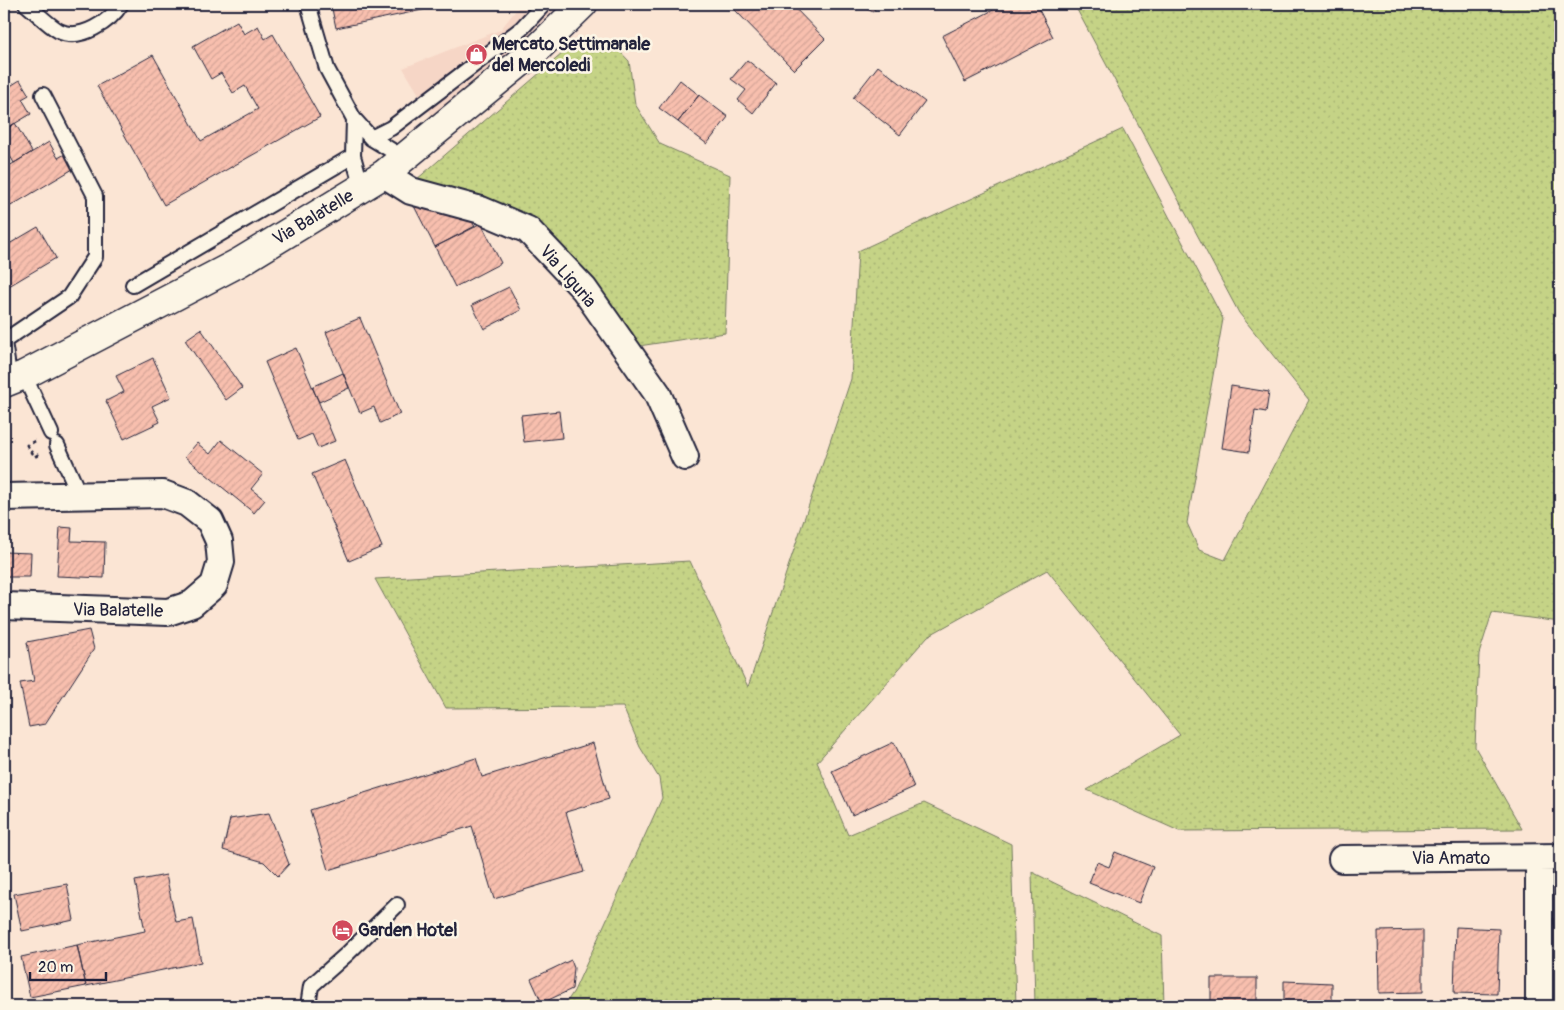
<svg xmlns="http://www.w3.org/2000/svg" width="1564" height="1010" viewBox="0 0 1564 1010" font-family="Pangolin,sans-serif">
<defs>
<pattern id="grass-dots" width="8" height="8" patternUnits="userSpaceOnUse" patternTransform="scale(1.25)"><rect width="8" height="8" fill="#c5d386"/><path d="M2 2h.1M6 6h.1" fill="none" stroke="#a9b575" stroke-width="1.8" stroke-linecap="round"/></pattern>
<pattern id="building-hatch" width="6" height="6" patternUnits="userSpaceOnUse" patternTransform="scale(1.25)"><rect width="6" height="6" fill="#f8bfae"/><path d="M-1 1l2-2M0 6l6-6M5 7l2-2" fill="none" stroke="#d4a497"/></pattern>
</defs>
<rect width="100%" height="100%" fill="#fbe5d4"/>
<filter id="ink" filterUnits="userSpaceOnUse"><feTurbulence type="fractalNoise" baseFrequency=".02" numOctaves="2"/><feDisplacementMap in="SourceGraphic" scale="10" xChannelSelector="R" yChannelSelector="G"/><feConvolveMatrix kernelMatrix="1 2 1 2 8 2 1 2 1" color-interpolation-filters="sRGB"/></filter>
<g filter="url(#ink)">
<path fill="#f6d6c6" d="M 521,4 L 567,4 L 435,121 L 403,68 L 500,30 Z"/>
<path fill="url(#grass-dots)" stroke="#747a60" d="M 1074,4 L 1560,4 L 1560,622 L 1492,613 L 1479,654 L 1475,747 L 1522,829 L 1179,831 L 1087,790 L 1180,735 L 1047,570 L 928,636 L 817,762 L 848,835 L 924,803 L 1011,844 L 1016,1006 L 564,1006 L 574,991 L 662,798 L 659,778 L 640,747 L 623,707 L 446,708 L 375,579 L 690,561 L 748,687 L 851,379 L 858,251 L 1123,129 L 1223,319 L 1187,523 L 1199,550 L 1225,560 L 1309,400 L 1239,313 Z
M 578,40 L 609,40 L 629,61 L 635,104 L 660,144 L 730,175 L 725,333 L 632,347 L 544,231 L 416,180 Z
M 1032,872 L 1162,936 L 1164,1006 L 1035,1006 Z"/>
<path fill="url(#building-hatch)" stroke="#22223b" d="M 331,4 L 451,4 L 336,28 Z
M 729,4 L 791,4 L 825,39 L 794,70 Z
M 857,4 L 877,4 L 873,12 Z
M 1005,4 L 1036,4 L 1053,37 L 965,82 L 942,36 Z
M 237,21 L 244,34 L 258,26 L 265,39 L 273,34 L 320,117 L 164,205 L 97,86 L 153,55 L 201,141 L 258,109 L 245,86 L 233,93 L 221,73 L 211,79 L 193,46 Z
M 747,60 L 776,83 L 753,113 L 738,100 L 746,90 L 731,79 Z
M 878,66 L 925,102 L 900,135 L 853,98 Z
M 20,80 L 29,95 L 22,99 L 31,114 L 4,130 L 4,90 Z
M 680,80 L 699,95 L 678,122 L 659,108 Z
M 699,95 L 728,117 L 707,144 L 678,122 Z
M 15,123 L 32,152 L 14,163 L 4,145 L 4,130 Z
M 49,142 L 58,158 L 65,154 L 73,169 L 4,210 L 4,169 Z
M 424,201 L 468,213 L 475,227 L 435,247 L 414,206 Z
M 481,223 L 501,263 L 455,287 L 435,247 Z
M 38,227 L 56,258 L 4,289 L 4,247 Z
M 509,287 L 521,310 L 484,329 L 472,305 Z
M 360,318 L 400,414 L 380,423 L 374,407 L 360,413 L 326,332 Z
M 201,329 L 242,388 L 226,400 L 185,340 Z
M 296,348 L 335,441 L 318,448 L 312,434 L 298,440 L 265,362 Z
M 153,358 L 171,397 L 152,406 L 160,422 L 124,439 L 106,401 L 124,392 L 116,376 Z
M 343,373 L 349,388 L 319,402 L 312,387 Z
M 1231,386 L 1269,392 L 1266,412 L 1255,410 L 1249,452 L 1222,448 Z
M 559,411 L 562,438 L 524,442 L 521,415 Z
M 221,440 L 263,474 L 251,489 L 265,500 L 254,513 L 185,457 L 197,443 L 210,454 Z
M 345,460 L 382,547 L 349,561 L 312,474 Z
M 60,527 L 72,528 L 71,541 L 105,542 L 104,578 L 57,576 Z
M 4,552 L 31,553 L 30,577 L 4,577 Z
M 89,630 L 94,649 L 45,724 L 29,727 L 20,683 L 34,681 L 27,642 Z
M 894,742 L 914,787 L 852,815 L 832,771 Z
M 593,743 L 609,799 L 566,812 L 584,872 L 494,899 L 472,826 L 328,870 L 310,810 L 476,758 L 482,777 Z
M 269,813 L 289,864 L 278,876 L 264,862 L 223,850 L 230,819 Z
M 1115,852 L 1153,867 L 1139,903 L 1089,883 L 1097,862 L 1109,867 Z
M 166,875 L 176,922 L 193,919 L 201,962 L 86,986 L 77,945 L 145,931 L 135,881 Z
M 67,884 L 74,920 L 22,931 L 14,894 Z
M 1456,927 L 1499,929 L 1497,994 L 1454,993 Z
M 1423,930 L 1423,992 L 1379,993 L 1378,931 Z
M 77,945 L 86,986 L 30,997 L 21,957 Z
M 571,960 L 574,968 L 572,989 L 542,1003 L 531,979 Z
M 1211,978 L 1257,978 L 1257,1006 L 1211,1006 Z
M 1284,981 L 1332,983 L 1332,1006 L 1284,1006 Z"/>
<g fill="none" stroke-linecap="round" stroke-linejoin="round">
<defs>
<path id="service" d="M 26,4 C 36,12 47,24 59,31 C 80,42 111,21 121,4
M 308,4 L 327,69 L 354,119 L 371,138 L 404,158
M 354,119 L 353,156 L 362,188
M 371,138 L 391,128 L 521,29 L 544,4
M 133,285 L 353,156
M 4,341 L 69,297 L 95,257 L 95,196 L 43,95
M 4,342 L 10,381
M 24,375 L 51,433
M 57,445 L 80,496
M 308,1006 L 311,986 L 347,954 L 397,905"/>
<path id="minor" d="M 384,174 L 411,191 L 481,210 L 528,230 L 584,289 L 657,393 L 685,457
M 4,497 L 163,494 L 187,503 L 210,521 L 219,541 L 221,562 L 214,585 L 192,604 L 168,612 L 4,606
M 1342,859 L 1560,857
M 1539,1006 L 1539,858"/>
<path id="secondary" d="M 4,383 L 24,375 L 240,262 L 384,174 L 538,48 L 583,4"/>
</defs>
<use href="#service" stroke="#22223b" stroke-width="18"/>
<use href="#minor" stroke="#22223b" stroke-width="30"/>
<use href="#secondary" stroke="#22223b" stroke-width="31"/>
<path stroke="#22223b" stroke-width="3" stroke-dasharray="4 4" stroke-linecap="butt" d="M 35,441 L 27,445 L 34,457 L 40,454"/>
<use href="#service" stroke="#fcf5e5" stroke-width="14"/>
<use href="#minor" stroke="#fcf5e5" stroke-width="26"/>
<use href="#secondary" stroke="#fcf5e5" stroke-width="28"/>
</g>
</g>
<defs>
<symbol id="shop-disc" viewBox="-11 -11 22 22"><circle r="9.5" fill="#d1495b" stroke="#fcf5e5"/><path d="M-5-2.5h2.3a2.7 3.5 0 0 1 5.4 0H5L5.5 6h-11ZM-1.5-2.5h3a1.5 2.3 0 0 0-3 0Z" fill="#fff"/></symbol>
<symbol id="hotel-disc" viewBox="-11 -11 22 22"><circle r="9.5" fill="#d1495b" stroke="#fcf5e5"/><path d="M-6-4.5h1.5V1H6V5H4.5V3h-9V5H-6ZM-4 0a1.8 1.8 0 1 1 3.6 0ZM.5 0V-2.5h3Q6-2.5 6 0Z" fill="#fff"/></symbol>
</defs>
<g fill-rule="evenodd">
<use href="#shop-disc" x="464" y="42" width="25" height="25"/>
<use href="#hotel-disc" x="330" y="918" width="25" height="25"/>
</g>
<g text-anchor="middle" stroke-width="5" stroke-linejoin="round" paint-order="stroke">
<g font-size="18" font-weight="bold" fill="#22223b" stroke="#fcf5e5" text-anchor="start">
<text x="492" y="50">Mercato Settimanale<tspan x="492" dy="21">del Mercoledi</tspan></text>
<text x="358" y="936">Garden Hotel</text>
</g>
<g font-size="18" fill="#22223b" stroke="#fcf5e5">
<text transform="translate(313 217) rotate(-31)" y="6">Via Balatelle</text>
<text transform="translate(568 276) rotate(49)" y="6">Via Liguria</text>
<text transform="translate(118 610) rotate(1)" y="6">Via Balatelle</text>
<text x="1451" y="864">Via Amato</text>
</g>
</g>
<rect width="1564" height="1010" fill="none" stroke="#fcf5e5" stroke-width="20"/>
<rect x="10" y="10" width="1544" height="990" fill="none" stroke="#22223b" stroke-width="2" filter="url(#ink)"/>
<path d="M30 972v8h76v-8" fill="none" stroke="#22223b" stroke-width="2.5"/>
<text x="38" y="972" font-size="15" fill="#22223b" stroke="#fcf5e5" stroke-width="4" paint-order="stroke">20 m</text>
</svg>
